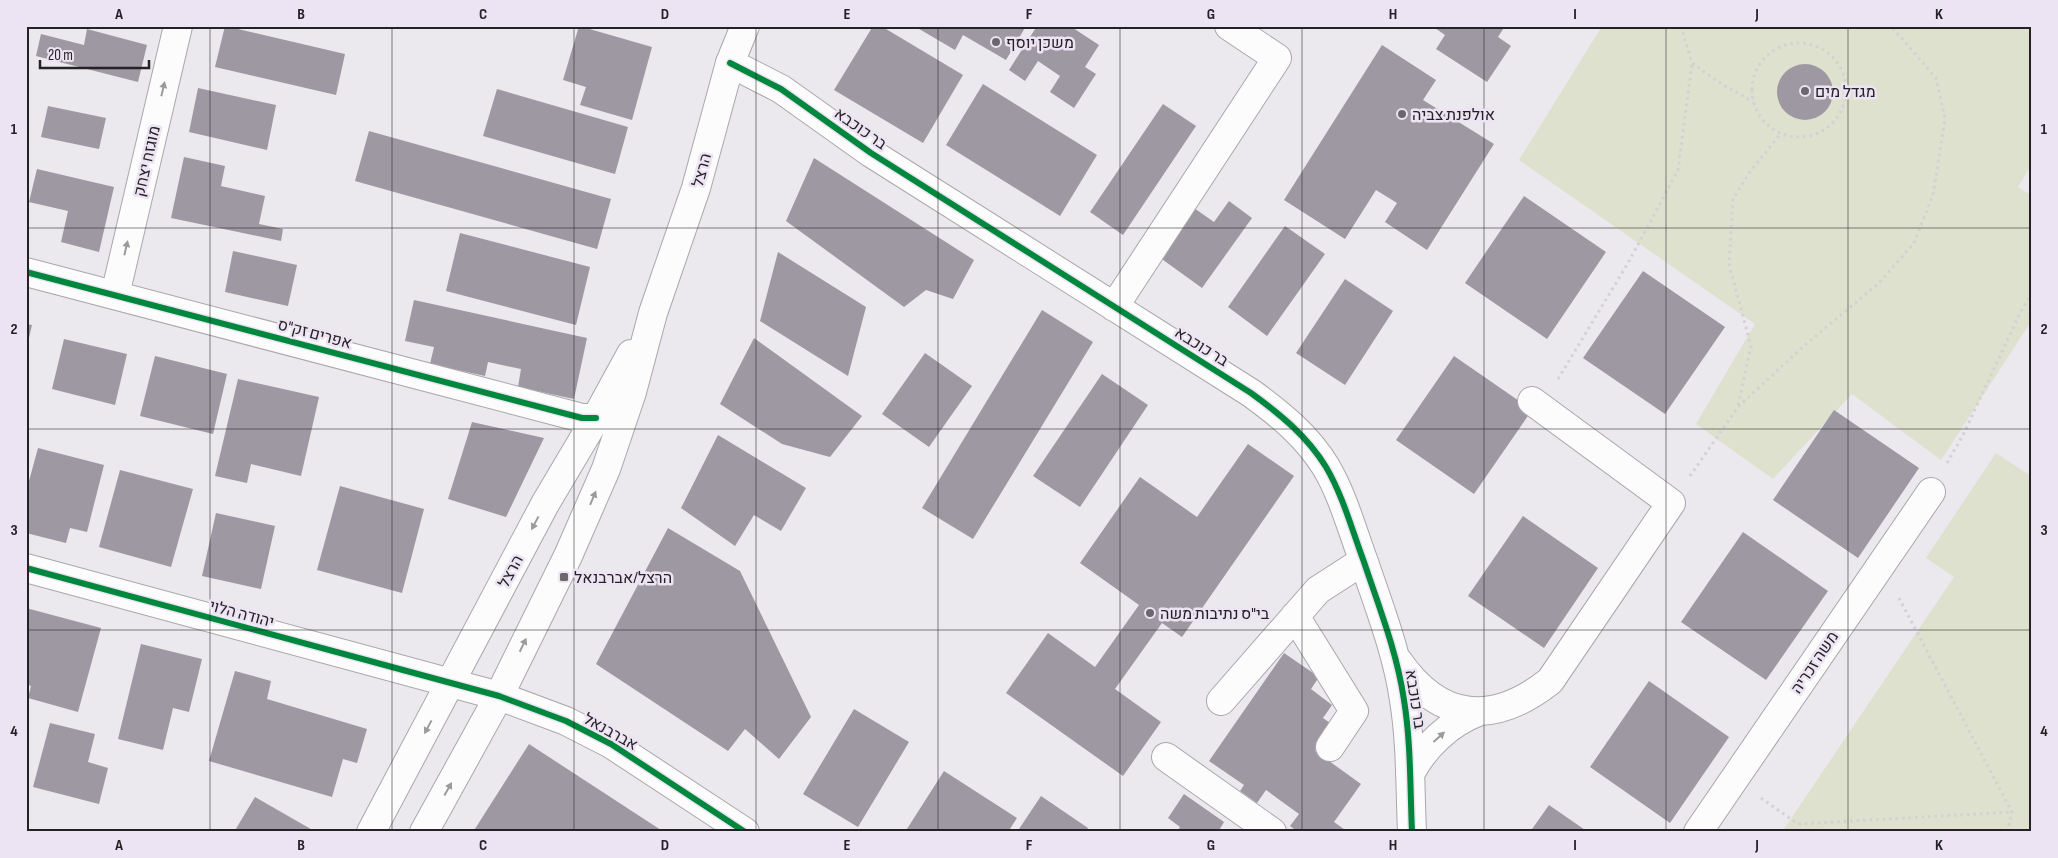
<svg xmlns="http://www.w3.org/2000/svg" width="2058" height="858" viewBox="0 0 2058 858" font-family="'Sofia Sans Condensed',Heebo,sans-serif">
<rect width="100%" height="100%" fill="#ebe8ee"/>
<path fill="#dee1cd" d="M 1602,26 L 2032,26 L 2032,164 L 2018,187 L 2032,196 L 2032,320 L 1941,460 L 1852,394 L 1773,479 L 1696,424 L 1755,324 L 1519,160 Z
M 1996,453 L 2032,477 L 2032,832 L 1782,832 L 1954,577 L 1926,558 Z"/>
<path fill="#9e98a2" d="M 225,26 L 345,54 L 336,95 L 215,67 Z
M 579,26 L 652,47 L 632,120 L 580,105 L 586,87 L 563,80 Z
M 873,26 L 881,26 L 963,75 L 923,143 L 834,90 Z
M 914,26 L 1026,26 L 1006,60 L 963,35 L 955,50 Z
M 1037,26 L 1070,26 L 1099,45 L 1085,67 L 1096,74 L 1074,108 L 1050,92 L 1060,76 L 1038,61 L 1025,81 L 1009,70 Z
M 1432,26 L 1505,26 L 1498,37 L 1511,46 L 1487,82 L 1436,49 L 1445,35 Z
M 87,29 L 147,45 L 138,82 L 36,56 L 41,34 L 84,45 Z
M 1382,45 L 1436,80 L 1423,100 L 1494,144 L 1427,250 L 1385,222 L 1397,203 L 1376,190 L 1345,239 L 1284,200 Z
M1777 92a28 28 0 1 1 56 0a28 28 0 1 1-56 0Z
M 983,84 L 1097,155 L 1060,216 L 946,145 Z
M 198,88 L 276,105 L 267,150 L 189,132 Z
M 497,89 L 628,127 L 615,174 L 483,136 Z
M 1163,104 L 1196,126 L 1123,235 L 1090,212 Z
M 48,106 L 106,118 L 99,149 L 41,137 Z
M 369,131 L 611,199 L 597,249 L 355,181 Z
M 184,157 L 225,166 L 221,186 L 265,196 L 259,224 L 283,229 L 281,241 L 171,218 Z
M 814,158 L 974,260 L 953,299 L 926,290 L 904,307 L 786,221 Z
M 37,169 L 114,187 L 99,252 L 61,242 L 68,211 L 29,202 Z
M 1524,196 L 1606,252 L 1547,339 L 1465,283 Z
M 1229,201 L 1252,218 L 1202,288 L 1159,257 L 1194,208 L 1214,222 Z
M 1285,226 L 1325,254 L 1267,336 L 1228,307 Z
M 460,233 L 590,267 L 576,325 L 446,291 Z
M 233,251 L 297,265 L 288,306 L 225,292 Z
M 778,252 L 866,307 L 848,376 L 760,321 Z
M 1643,271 L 1725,327 L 1665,414 L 1583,358 Z
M 1345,279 L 1393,311 L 1345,385 L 1296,353 Z
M 414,300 L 587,338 L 574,399 L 518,387 L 521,369 L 488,362 L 485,376 L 430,364 L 434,347 L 405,341 Z
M 1042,310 L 1093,342 L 973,539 L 922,508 Z
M 26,324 L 32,325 L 27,346 L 26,346 Z
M 754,338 L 862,416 L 830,457 L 782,444 L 720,404 Z
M 64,339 L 127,354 L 115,405 L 52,389 Z
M 925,353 L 972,386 L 929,447 L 882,414 Z
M 155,356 L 227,374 L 213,434 L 140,416 Z
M 1454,356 L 1532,410 L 1474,494 L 1396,440 Z
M 1102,374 L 1148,405 L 1080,507 L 1033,476 Z
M 238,379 L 319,397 L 301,476 L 251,464 L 247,483 L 215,476 Z
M 1834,410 L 1919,468 L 1858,558 L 1773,500 Z
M 472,422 L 544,438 L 506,517 L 448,499 Z
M 718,435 L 806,488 L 781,531 L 754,515 L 735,546 L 681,508 Z
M 1248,444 L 1294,476 L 1182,637 L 1162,623 L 1115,689 L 1161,722 L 1123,776 L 1006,693 L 1048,633 L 1095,667 L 1139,605 L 1080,563 L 1140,477 L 1197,517 Z
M 38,448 L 104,465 L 87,532 L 70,528 L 66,543 L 26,533 L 26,492 Z
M 120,470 L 193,489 L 171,567 L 99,547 Z
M 340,486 L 424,509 L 402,593 L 317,570 Z
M 216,513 L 275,526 L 261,589 L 202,576 Z
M 1523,516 L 1598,568 L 1544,648 L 1468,596 Z
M 668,528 L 740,571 L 811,717 L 779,759 L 745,729 L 728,751 L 596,664 Z
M 1743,532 L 1828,591 L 1766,680 L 1681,622 Z
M 26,608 L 101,628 L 78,712 L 28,698 L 31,686 L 26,684 Z
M 141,644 L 202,659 L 189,712 L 173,708 L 163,750 L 118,739 Z
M 1284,653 L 1319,677 L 1311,689 L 1332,705 L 1323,718 L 1333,725 L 1315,751 L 1361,784 L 1334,822 L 1348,832 L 1298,832 L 1290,826 L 1299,814 L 1266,790 L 1257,803 L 1240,791 L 1244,785 L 1209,761 Z
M 235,671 L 271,681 L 267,699 L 367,729 L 357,763 L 343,759 L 332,797 L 209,761 Z
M 1649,681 L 1729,737 L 1670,823 L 1590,767 Z
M 854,709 L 909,742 L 858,827 L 803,794 Z
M 50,723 L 95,734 L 88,762 L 108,768 L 99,804 L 33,787 Z
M 529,744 L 664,832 L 473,832 Z
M 944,771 L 1017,818 L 1008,832 L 905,832 Z
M 1184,794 L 1224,822 L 1218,832 L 1177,832 L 1180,827 L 1168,818 Z
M 1041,796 L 1088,828 L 1086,832 L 1017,832 Z
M 255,797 L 316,832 L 234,832 Z
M 1549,805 L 1588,832 L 1530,832 Z"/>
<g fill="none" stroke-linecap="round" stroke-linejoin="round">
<defs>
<path id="minor" d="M 730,63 L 781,89 L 871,153 L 1251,393 C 1280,414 1307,436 1326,467 C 1343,496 1352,530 1364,562 C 1379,607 1397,652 1404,700 C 1411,743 1410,788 1412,832
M 26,272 L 582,418 L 596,418
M 115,295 L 178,26
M 1114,307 L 1277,58 L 1229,26
M 26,568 L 499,696 L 566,721 L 611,744 L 745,832
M 1295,616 L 1354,711 L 1330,747
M 1398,661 C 1440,722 1493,726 1550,681 L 1671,503 L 1532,401
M 1221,701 L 1318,590 L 1363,561
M 1166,757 L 1272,832
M 1410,774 C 1424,747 1449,723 1478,712
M 1698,832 L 1931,492"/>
<path id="major" d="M 371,832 L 545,504 L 596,418 L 631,354
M 424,832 L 499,696 L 568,556 L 606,469 L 632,392 L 653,313 L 696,188 L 730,63 L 745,26"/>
</defs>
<use href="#minor" stroke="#aaa7ac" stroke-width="30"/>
<use href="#major" stroke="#aaa7ac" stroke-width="30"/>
<path stroke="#d2d1d3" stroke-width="3" stroke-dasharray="2.5 4" stroke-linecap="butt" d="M 1681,26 L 1692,63 L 1717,81 L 1753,102
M1752 90a47 47 0 1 1 94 0a47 47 0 1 1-94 0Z
M 1558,379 L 1628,263 L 1678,170 L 1692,63
M 1738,405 L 1751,346 L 1729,264 L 1733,199 L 1749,173 L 1781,133
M 1947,463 L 1963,435 L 2021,311 L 2032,294
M 1690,476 L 1738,407 L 1805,345 L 1879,283 L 1914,243 L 1933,195 L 1945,119 L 1936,78 L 1891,26
M 1899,598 L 2012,812 L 2007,832
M 1761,798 L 1798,824 L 2012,812"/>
<use href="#minor" stroke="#fcfcfc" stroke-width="28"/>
<use href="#major" stroke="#fcfcfc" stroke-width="28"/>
<defs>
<path id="cycleway" d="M 730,63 L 781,89 L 871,153 L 1251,393 C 1280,414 1307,436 1326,467 C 1343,496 1352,530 1364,562 C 1379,607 1397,652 1404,700 C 1411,743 1410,788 1412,832
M 26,272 L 582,418 L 596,418
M 26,568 L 499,696 L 566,721 L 611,744 L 745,832"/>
</defs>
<use href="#cycleway" stroke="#ece4f2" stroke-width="9"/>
<use href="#cycleway" stroke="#00873e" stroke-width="6"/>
</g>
<defs><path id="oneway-solid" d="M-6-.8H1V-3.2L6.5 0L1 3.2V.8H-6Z" transform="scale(1.25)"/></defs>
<g fill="#9b9a9c">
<use href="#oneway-solid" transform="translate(163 89) rotate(-77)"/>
<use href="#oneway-solid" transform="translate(126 248) rotate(-77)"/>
<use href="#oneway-solid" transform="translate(593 498) rotate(-67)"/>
<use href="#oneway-solid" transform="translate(535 523) rotate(118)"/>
<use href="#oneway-solid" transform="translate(523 645) rotate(-64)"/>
<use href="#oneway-solid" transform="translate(428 727) rotate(118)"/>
<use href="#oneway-solid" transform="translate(1439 737) rotate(-42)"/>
<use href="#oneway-solid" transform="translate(448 789) rotate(-61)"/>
</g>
<path fill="none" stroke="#252227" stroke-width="1" stroke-opacity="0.55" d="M 210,26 L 210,832M 392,26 L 392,832M 574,26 L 574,832M 756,26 L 756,832M 938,26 L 938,832M 1120,26 L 1120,832M 1302,26 L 1302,832M 1484,26 L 1484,832M 1666,26 L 1666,832M 1848,26 L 1848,832M 26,228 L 2032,228M 26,429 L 2032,429M 26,630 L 2032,630"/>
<g fill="#6a676d" stroke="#ece4f2" stroke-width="2">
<circle cx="996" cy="42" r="5"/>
<circle cx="1805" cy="91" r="5"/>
<circle cx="1402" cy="114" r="5"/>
<rect x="559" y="572" width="10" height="10" rx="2.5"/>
<circle cx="1150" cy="613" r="5"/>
</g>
<g text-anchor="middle" stroke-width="5" stroke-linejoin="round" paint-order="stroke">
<g font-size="16" fill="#252227" stroke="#ece4f2" text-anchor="start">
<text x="1006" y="48">משכן יוסף</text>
<text x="1815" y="97">מגדל מים</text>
<text x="1412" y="120">אולפנת צביה</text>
<text x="574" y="583">הרצל/אברבנאל</text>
<text x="1160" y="619">בי"ס נתיבות משה</text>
</g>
<g font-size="16" fill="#252227" stroke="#ece4f2">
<text transform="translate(861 128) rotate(35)" y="6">בר כוכבא</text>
<text transform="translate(146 161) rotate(-77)" y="6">מוגזח יצחק</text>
<text transform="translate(701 170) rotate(-75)" y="6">הרצל</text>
<text transform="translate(315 333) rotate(15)" y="6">אפרים זק"ס</text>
<text transform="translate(1202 346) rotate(32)" y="6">בר כוכבא</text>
<text transform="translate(510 571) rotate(-62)" y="6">הרצל</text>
<text transform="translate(242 613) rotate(15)" y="6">יהודה הלוי</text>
<text transform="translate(1814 662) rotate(-56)" y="6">משה זכריה</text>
<text transform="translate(1416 699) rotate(81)" y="6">בר כוכבא</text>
<text transform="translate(611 731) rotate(29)" y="6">אברבנאל</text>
</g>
</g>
<rect width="2058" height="858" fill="none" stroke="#ece4f2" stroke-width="55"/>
<path d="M40 60v8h109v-8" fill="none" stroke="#252227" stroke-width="2.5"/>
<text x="48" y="60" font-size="15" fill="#252227" stroke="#ece4f2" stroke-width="4" paint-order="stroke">20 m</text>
<rect x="28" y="28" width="2002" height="802" fill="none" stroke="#252227" stroke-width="2"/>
<g font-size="16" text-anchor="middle" font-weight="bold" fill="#252227">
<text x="119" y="19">A</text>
<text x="301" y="19">B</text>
<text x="483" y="19">C</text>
<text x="665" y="19">D</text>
<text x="847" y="19">E</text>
<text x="1029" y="19">F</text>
<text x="1211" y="19">G</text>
<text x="1393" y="19">H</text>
<text x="1575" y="19">I</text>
<text x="1757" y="19">J</text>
<text x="1939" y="19">K</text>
<text x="14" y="134">1</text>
<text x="2044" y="134">1</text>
<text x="14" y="334">2</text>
<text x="2044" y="334">2</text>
<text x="14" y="535">3</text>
<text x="2044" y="535">3</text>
<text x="14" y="736">4</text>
<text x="2044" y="736">4</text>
<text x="119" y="850">A</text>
<text x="301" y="850">B</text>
<text x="483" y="850">C</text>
<text x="665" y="850">D</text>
<text x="847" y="850">E</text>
<text x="1029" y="850">F</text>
<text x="1211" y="850">G</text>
<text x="1393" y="850">H</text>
<text x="1575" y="850">I</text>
<text x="1757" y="850">J</text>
<text x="1939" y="850">K</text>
</g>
</svg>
